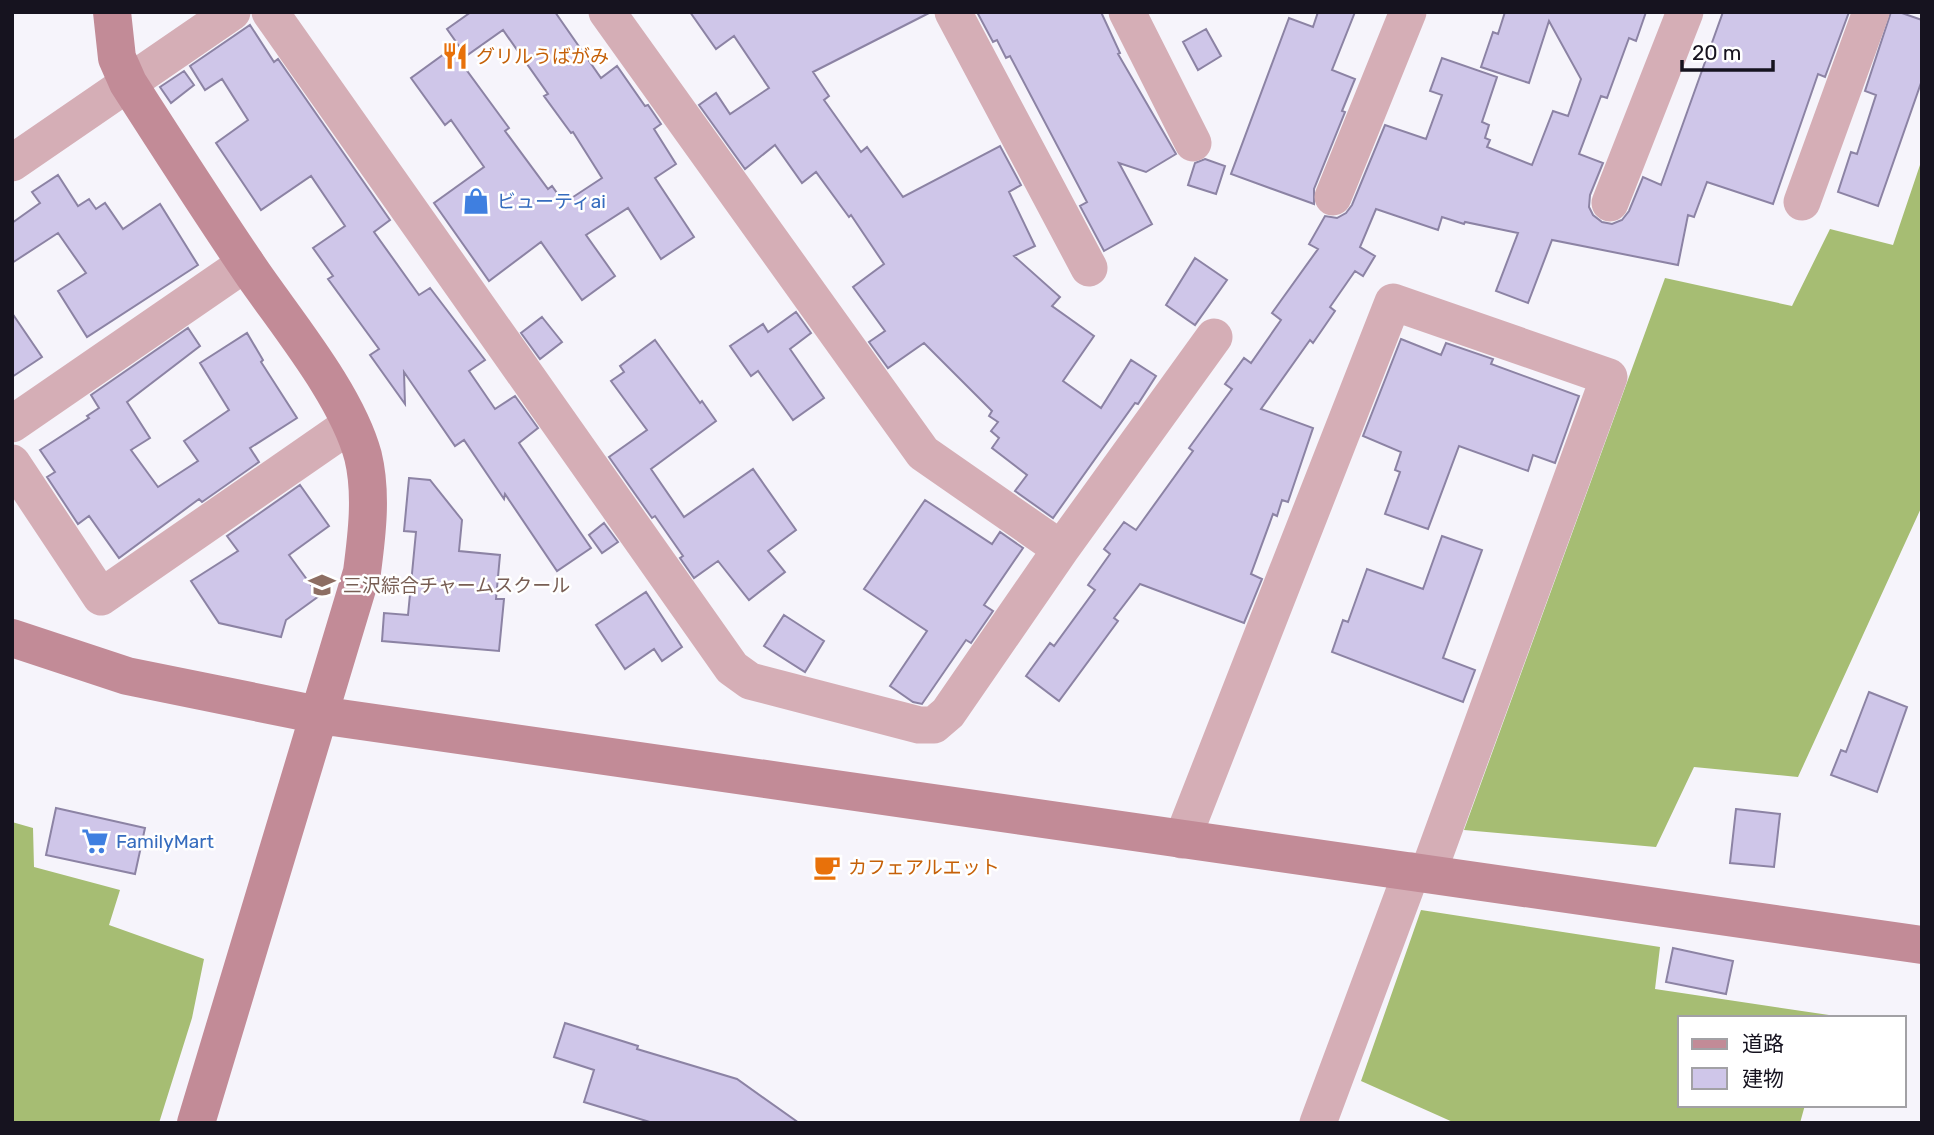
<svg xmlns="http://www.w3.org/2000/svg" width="1934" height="1135" viewBox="0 0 1934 1135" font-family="Rubik,'Noto Sans JP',sans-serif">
<rect width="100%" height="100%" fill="#f6f4fb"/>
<path fill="#a6bd73" d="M 1922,159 L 1922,506 L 1798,777 L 1694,767 L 1656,847 L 1464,830 L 1665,278 L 1792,306 L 1830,229 L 1893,245 Z
M 12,822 L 33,828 L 34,867 L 120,890 L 109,925 L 204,959 L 192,1018 L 159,1123 L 12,1123 Z
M 1421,910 L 1660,947 L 1655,989 L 1829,1015 L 1828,1018 L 1680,1018 L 1680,1105 L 1805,1105 L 1800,1123 L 1455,1123 L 1361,1081 Z"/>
<path fill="#cfc6e9" stroke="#8c83a4" stroke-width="2" d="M 471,12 L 555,12 L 601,78 L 617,66 L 645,106 L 648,105 L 661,124 L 654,129 L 676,164 L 655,178 L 694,237 L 661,259 L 628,208 L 586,235 L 615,276 L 582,300 L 541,242 L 489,281 L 434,203 L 484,167 L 451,120 L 445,125 L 411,78 L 451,49 L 509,128 L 505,131 L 548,189 L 552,186 L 564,203 L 602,178 L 573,132 L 571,133 L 544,96 L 548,94 L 503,30 L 466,56 L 447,29 Z
M 690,12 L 931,12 L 813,72 L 829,96 L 824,100 L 861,152 L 867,147 L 903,197 L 1000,146 L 1021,185 L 1009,192 L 1035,246 L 1014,256 L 1060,297 L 1052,306 L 1094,336 L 1063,381 L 1101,408 L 1131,360 L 1156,376 L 1138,404 L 1135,403 L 1053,518 L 1015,491 L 1027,475 L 992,448 L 999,438 L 991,431 L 998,422 L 989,416 L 992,411 L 924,343 L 888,368 L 869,342 L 885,331 L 853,287 L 884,264 L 851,215 L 849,217 L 816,172 L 802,183 L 775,145 L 745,169 L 699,105 L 716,93 L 730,114 L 769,88 L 734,36 L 716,49 Z
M 977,12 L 1101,12 L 1120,53 L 1118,54 L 1176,154 L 1146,172 L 1119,163 L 1152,224 L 1104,251 L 1080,206 L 1087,202 L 1010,56 L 1006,58 L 997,40 L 993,42 Z
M 1318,12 L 1355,12 L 1332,70 L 1355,79 L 1342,111 L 1345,112 L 1314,189 L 1314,204 L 1231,174 L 1289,18 L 1313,27 Z
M 1505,12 L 1646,12 L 1636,41 L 1629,38 L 1607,98 L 1601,96 L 1579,154 L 1603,163 L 1590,195 L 1589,207 L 1593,215 L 1602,222 L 1612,224 L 1622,220 L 1629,211 L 1643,177 L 1661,185 L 1723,12 L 1849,12 L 1825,77 L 1818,74 L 1773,204 L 1707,182 L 1694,217 L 1688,215 L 1678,265 L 1552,240 L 1528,303 L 1496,291 L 1518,233 L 1465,222 L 1464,224 L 1442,217 L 1438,230 L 1376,209 L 1360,247 L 1375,256 L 1363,276 L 1355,271 L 1330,307 L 1335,311 L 1313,343 L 1310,340 L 1261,409 L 1313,428 L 1288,502 L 1282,500 L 1277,516 L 1273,514 L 1251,574 L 1262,579 L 1244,623 L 1140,584 L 1114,618 L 1118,621 L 1059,701 L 1026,676 L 1050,643 L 1054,646 L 1095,590 L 1088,585 L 1110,554 L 1104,549 L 1124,522 L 1136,530 L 1193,451 L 1189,448 L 1232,389 L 1225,384 L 1244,358 L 1251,363 L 1281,320 L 1272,313 L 1318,249 L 1309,244 L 1325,216 L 1337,218 L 1346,213 L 1352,205 L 1385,125 L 1426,139 L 1442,95 L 1430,91 L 1442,58 L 1497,77 L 1482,122 L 1489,125 L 1485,138 L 1490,140 L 1487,147 L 1532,165 L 1553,111 L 1568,116 L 1581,79 L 1549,21 L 1529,83 L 1481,67 L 1493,32 L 1498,34 Z
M 1891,12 L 1899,12 L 1922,20 L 1922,80 L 1878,206 L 1838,192 L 1851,152 L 1857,154 L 1876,95 L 1865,91 Z
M 250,25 L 274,62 L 278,59 L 390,220 L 374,232 L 419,295 L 430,288 L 485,360 L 469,371 L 495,409 L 515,396 L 538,428 L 519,443 L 591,548 L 557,571 L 505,494 L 504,499 L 464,440 L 455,446 L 404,372 L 405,404 L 370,355 L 379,349 L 328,279 L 333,276 L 313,248 L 345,226 L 311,176 L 261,210 L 216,143 L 248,120 L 222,79 L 205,90 L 190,66 Z
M 1206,29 L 1221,56 L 1198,70 L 1183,42 Z
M 184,71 L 194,85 L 171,103 L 160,87 Z
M 1205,159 L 1225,166 L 1216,194 L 1188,185 L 1195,163 Z
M 58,175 L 78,206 L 89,199 L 96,209 L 105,203 L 123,229 L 160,204 L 198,265 L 87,337 L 58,291 L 86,273 L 58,233 L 12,263 L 12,223 L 40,203 L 32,192 Z
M 1195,258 L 1227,280 L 1195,325 L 1166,305 Z
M 796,312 L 811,333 L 790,349 L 824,398 L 793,420 L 758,371 L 751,376 L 730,346 L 763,324 L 768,332 Z
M 12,313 L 42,357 L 12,377 Z
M 542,317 L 562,342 L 540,359 L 521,333 Z
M 188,328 L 200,346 L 127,402 L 150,438 L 131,450 L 158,487 L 198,461 L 184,441 L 229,410 L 200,363 L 247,333 L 263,360 L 261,362 L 297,418 L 250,448 L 259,462 L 202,502 L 199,499 L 119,558 L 89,516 L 78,524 L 47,477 L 55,472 L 40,450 L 89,418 L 87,416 L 99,408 L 91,395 Z
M 1401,339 L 1441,355 L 1446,343 L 1493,359 L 1491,364 L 1579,396 L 1555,463 L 1533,455 L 1528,471 L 1459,446 L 1428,529 L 1385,514 L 1400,472 L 1395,470 L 1401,452 L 1363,436 Z
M 655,340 L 700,403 L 702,401 L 716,421 L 651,469 L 684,517 L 753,469 L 796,530 L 768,551 L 785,572 L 749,600 L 718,561 L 694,578 L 680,558 L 683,556 L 655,516 L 652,518 L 609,457 L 647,430 L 611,381 L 624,372 L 620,366 Z
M 409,478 L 430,480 L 462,520 L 459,551 L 500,555 L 496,599 L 504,599 L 499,651 L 382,641 L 384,613 L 408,615 L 416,532 L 404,531 Z
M 300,485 L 329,526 L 289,555 L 319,596 L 286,620 L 281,637 L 219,623 L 191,581 L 238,551 L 227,536 Z
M 925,500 L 992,544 L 1000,532 L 1023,548 L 984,605 L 993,611 L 971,643 L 966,640 L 922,704 L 913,702 L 890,686 L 927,631 L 864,589 Z
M 604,523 L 618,542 L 602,553 L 589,535 Z
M 1442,536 L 1482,550 L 1443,658 L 1475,670 L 1463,702 L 1332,652 L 1343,620 L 1348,622 L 1367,569 L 1423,589 Z
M 646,592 L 682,647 L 662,661 L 654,649 L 625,669 L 596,625 Z
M 784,615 L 824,641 L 805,672 L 764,646 Z
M 1869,692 L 1907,707 L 1877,792 L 1831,775 L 1841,750 L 1846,752 Z
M 56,808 L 145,828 L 135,874 L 46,855 Z
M 1736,809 L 1780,814 L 1774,867 L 1730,863 Z
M 1673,948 L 1733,961 L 1726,994 L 1666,982 Z
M 565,1023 L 638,1046 L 637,1049 L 737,1079 L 799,1123 L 653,1123 L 584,1102 L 594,1070 L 554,1057 Z"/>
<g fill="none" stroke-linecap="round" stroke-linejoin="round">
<path stroke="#d5aeb6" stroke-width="37" d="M 270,12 L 732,668 L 750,681 L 919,725 L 934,725 L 948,713 L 1061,549 L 1214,337
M 607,12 L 923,453 L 1061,549
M 953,12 L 1089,268
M 1127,12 L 1193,143
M 12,163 L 232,12
M 1333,197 L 1408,12
M 1802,202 L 1871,12
M 1610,203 L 1685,12
M 12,424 L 246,263
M 12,463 L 101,597 L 351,424
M 1182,840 L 1393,302 L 1609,377 L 1428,873
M 1318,1123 L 1412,871"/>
<path stroke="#c28b97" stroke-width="38" d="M 112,12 L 117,58 L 128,83 C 169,147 210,211 253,274 C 289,326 347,396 363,456 C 372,493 367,534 362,572 L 196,1123
M 12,638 L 127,676 L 319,715 L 1922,945"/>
</g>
<defs>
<symbol id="restaurant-bare" viewBox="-9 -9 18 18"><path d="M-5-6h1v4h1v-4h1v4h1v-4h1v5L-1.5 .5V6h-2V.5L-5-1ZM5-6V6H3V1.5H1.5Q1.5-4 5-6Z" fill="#e8710a" stroke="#fff" stroke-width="2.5" paint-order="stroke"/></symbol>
<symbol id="shop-bare" viewBox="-9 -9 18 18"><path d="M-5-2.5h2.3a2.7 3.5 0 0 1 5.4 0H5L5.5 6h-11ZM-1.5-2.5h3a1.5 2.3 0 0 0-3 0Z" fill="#3f7fe0" stroke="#fff" stroke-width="2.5" paint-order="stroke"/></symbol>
<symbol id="school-bare" viewBox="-9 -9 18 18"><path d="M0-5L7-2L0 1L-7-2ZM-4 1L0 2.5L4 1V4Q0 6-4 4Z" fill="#8d6e63" stroke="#fff" stroke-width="2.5" paint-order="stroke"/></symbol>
<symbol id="supermarket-bare" viewBox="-9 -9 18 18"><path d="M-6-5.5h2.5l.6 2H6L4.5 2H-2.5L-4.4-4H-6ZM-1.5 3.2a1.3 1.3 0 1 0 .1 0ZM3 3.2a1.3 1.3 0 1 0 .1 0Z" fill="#3f7fe0" stroke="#fff" stroke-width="2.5" paint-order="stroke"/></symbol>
<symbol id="cafe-bare" viewBox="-9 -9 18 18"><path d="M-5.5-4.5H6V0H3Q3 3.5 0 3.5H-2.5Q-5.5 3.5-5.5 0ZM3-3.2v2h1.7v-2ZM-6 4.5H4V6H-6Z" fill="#e8710a" stroke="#fff" stroke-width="2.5" paint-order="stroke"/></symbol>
</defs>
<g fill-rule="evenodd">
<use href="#restaurant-bare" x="436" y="37" width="38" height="38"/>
<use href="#shop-bare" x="457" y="182" width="38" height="38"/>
<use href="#school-bare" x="303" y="566" width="38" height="38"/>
<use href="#supermarket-bare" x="76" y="822" width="38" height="38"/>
<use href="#cafe-bare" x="808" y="848" width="38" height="38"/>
</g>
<g text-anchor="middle" stroke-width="5" stroke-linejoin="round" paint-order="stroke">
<g font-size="19" fill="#c56008" stroke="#fff" text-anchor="start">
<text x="476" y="63">グリルうばがみ</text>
<text x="848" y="874">カフェアルエット</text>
</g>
<g font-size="19" fill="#366cbe" stroke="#fff" text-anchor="start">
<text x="497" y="208">ビューティai</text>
<text x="116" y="848">FamilyMart</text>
</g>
<g font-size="19" fill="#785e54" stroke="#fff" text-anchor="start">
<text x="343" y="592">三沢綜合チャームスクール</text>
</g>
</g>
<rect width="1934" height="1135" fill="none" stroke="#16131f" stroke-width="28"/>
<rect x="1678" y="1016" width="228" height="91" fill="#ffffff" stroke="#a2a1a5" stroke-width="2"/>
<rect x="1692" y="1039" width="35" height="10" fill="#c28b97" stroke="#a2a1a5" stroke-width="2"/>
<text x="1742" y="1051" font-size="21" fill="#16131f">道路</text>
<rect x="1692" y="1068" width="35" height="21" fill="#cfc6e9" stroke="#a2a1a5" stroke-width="2"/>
<text x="1742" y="1086" font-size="21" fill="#16131f">建物</text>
<path d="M1682 60v10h91v-10" fill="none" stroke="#16131f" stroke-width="3.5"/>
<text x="1692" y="60" font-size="21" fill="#16131f" stroke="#ffffff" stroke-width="5" paint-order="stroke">20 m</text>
</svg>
